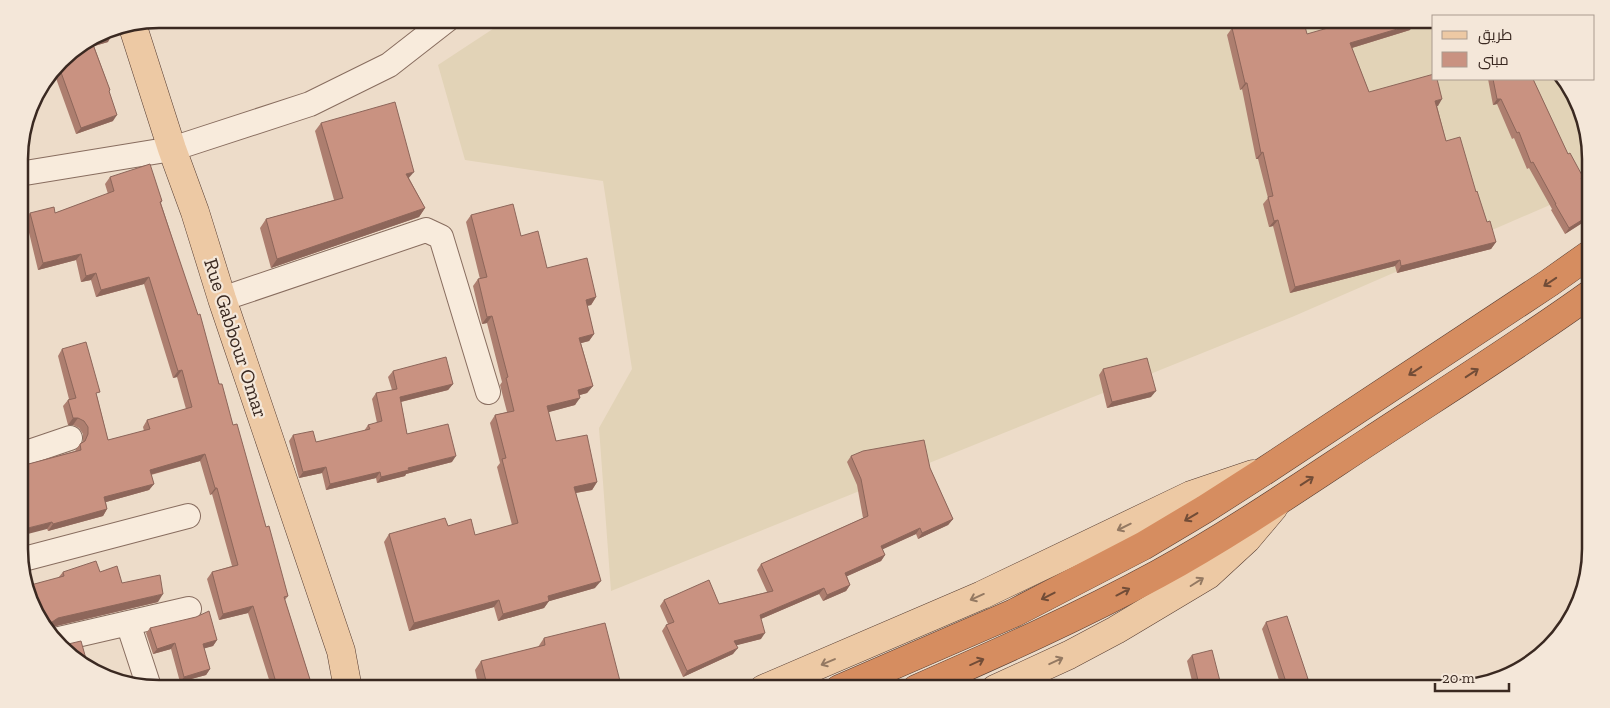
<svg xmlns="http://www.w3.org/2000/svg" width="1610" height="708" viewBox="0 0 1610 708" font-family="'Zilla Slab',Cairo,serif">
<rect width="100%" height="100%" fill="#eddcc9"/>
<path fill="#e2d3b7" d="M 508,19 L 1434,19 L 1434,79 L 1565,79 L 1590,140 L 1590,186 L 1582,191 L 1292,317 L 611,591 L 599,428 L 632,369 L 603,181 L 465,160 L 438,65 Z"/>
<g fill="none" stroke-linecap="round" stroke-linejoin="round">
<defs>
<path id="minor" d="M 19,174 L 172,149 L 310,104 L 389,65 L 448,19
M 222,299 L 426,230 L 441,237 L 488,392
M 20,455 L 70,438
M 20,560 L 188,516
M 128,623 L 149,687
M 55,640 L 189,609"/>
<path id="major" d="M 132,24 L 172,149 L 195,212 L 222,299 L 341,651 L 348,689
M 763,689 L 982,595 L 1191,495 L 1253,474
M 995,689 L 1069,655 L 1116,630 L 1208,575 L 1247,539 L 1274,507"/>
<path id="highway" d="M 839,689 L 1014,613 L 1143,546 L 1205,509 L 1266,470 L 1549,283 L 1590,254
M 916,689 C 998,653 1079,617 1158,574 C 1231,534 1301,486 1371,440 C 1444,392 1519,345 1590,294"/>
</defs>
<use href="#minor" stroke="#886d5f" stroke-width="26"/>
<use href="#major" stroke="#573d32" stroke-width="29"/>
<use href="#highway" stroke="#573d32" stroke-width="29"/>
<use href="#minor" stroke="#f8ebdc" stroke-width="24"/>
<use href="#major" stroke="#edc9a4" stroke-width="28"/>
<use href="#highway" stroke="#d68d60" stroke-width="28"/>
</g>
<path fill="#ad7e6f" d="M 158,19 L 181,19 L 150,29 L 147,21 Z
M 1232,28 L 1307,34 L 1410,30 L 1352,48 L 1369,92 L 1438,106 L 1437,106 L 1446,141 L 1476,192 L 1487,222 L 1496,242 L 1491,249 L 1397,273 L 1395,266 L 1290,293 L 1273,226 L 1269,227 L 1263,204 L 1268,198 L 1258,159 L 1256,159 L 1242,89 L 1240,90 L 1227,35 Z
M 105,29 L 108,42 L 94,46 L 110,90 L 109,92 L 113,121 L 76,134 L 53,70 L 66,54 L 80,45 Z
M 1488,79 L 1533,79 L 1568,154 L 1583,177 L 1582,178 L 1590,192 L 1590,218 L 1565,234 L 1551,210 L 1552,209 L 1529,168 L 1527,169 L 1514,138 L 1512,139 L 1497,104 L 1493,105 Z
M 321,123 L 409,178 L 425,208 L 419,217 L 271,268 L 260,228 L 266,219 L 334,200 L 315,131 Z
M 110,177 L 162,201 L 161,203 L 288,596 L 285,600 L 313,689 L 272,689 L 248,613 L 219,620 L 207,579 L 212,572 L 232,566 L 212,494 L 210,495 L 200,461 L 151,475 L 154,484 L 149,490 L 106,502 L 107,509 L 103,516 L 48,531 L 21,466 L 75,451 L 80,444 L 83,441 L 83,434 L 79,428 L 73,425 L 68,425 L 63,406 L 68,400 L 69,399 L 58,356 L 62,349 L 97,396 L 108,440 L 144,431 L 143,427 L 147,420 L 186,409 L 177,377 L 173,378 L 144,284 L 96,297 L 91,280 L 81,282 L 76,260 L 38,270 L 26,220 L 30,213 L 55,213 L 108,194 L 105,184 Z
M 471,215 L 521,236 L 547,268 L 596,297 L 591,305 L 587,306 L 594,334 L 589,341 L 581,343 L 593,386 L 587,393 L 579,395 L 575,405 L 548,412 L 556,441 L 597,482 L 592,490 L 576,493 L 595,588 L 549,601 L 544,608 L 498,621 L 494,607 L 409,631 L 384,542 L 389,534 L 448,526 L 475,535 L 512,525 L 497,467 L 500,463 L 490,423 L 495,415 L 507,412 L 500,385 L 502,382 L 487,323 L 482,324 L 473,286 L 478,279 L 480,279 L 466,222 Z
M 1103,369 L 1151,397 L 1107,408 L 1099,375 Z
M 393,371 L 453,384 L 448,390 L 401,402 L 407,434 L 452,462 L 406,474 L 405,476 L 377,483 L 376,478 L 326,490 L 322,473 L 299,478 L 289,441 L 293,435 L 316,442 L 364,431 L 368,425 L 377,423 L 372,399 L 376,393 L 392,390 L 388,377 Z
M 851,456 L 930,468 L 953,519 L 948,525 L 918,539 L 916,534 L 882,549 L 885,555 L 881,561 L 847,576 L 850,585 L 846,591 L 823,601 L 819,594 L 761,619 L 761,639 L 736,645 L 733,654 L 683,677 L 662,631 L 666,625 L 668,624 L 660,606 L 664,600 L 719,604 L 767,592 L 757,570 L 761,564 L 863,518 L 857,485 L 847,462 Z
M 63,572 L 100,572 L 122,583 L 158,602 L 52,627 L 48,629 L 27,586 L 58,578 Z
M 1266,622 L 1308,679 L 1304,685 L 1291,689 L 1282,689 L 1262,629 Z
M 150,628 L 217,640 L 213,646 L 204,648 L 210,669 L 206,675 L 180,682 L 171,649 L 153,654 L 146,633 Z
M 544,638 L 618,689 L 479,689 L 475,670 L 481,661 L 538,647 Z
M 1192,655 L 1222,689 L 1194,689 L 1187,661 Z"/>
<path fill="#8d665a" d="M 162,19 L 181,19 L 150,29 L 155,21 Z
M 1414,24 L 1410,30 L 1345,50 L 1350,43 Z
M 112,35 L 108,42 L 88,48 L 92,42 Z
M 1245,83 L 1247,83 L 1242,89 L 1240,90 Z
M 1442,99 L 1438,106 L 1431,108 L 1435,101 Z
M 1497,99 L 1501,99 L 1497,104 L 1493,105 Z
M 117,115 L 113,121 L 76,134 L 81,128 Z
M 1263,152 L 1258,159 L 1256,159 L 1261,153 Z
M 414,172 L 407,180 L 406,174 Z
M 425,208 L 419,217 L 271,268 L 277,259 Z
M 1590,215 L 1590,218 L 1565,234 L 1569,228 Z
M 1278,220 L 1273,226 L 1269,227 L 1274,221 Z
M 1496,242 L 1491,249 L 1397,273 L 1401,266 Z
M 81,254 L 76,260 L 38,270 L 43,263 Z
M 1400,260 L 1395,266 L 1290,293 L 1295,287 Z
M 96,273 L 91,280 L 81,282 L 86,276 Z
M 149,277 L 144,284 L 96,297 L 101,290 Z
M 596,297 L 591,305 L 580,307 L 586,300 Z
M 492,316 L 487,323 L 482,324 L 487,317 Z
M 594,334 L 589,341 L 574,345 L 579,338 Z
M 182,370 L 177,377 L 173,378 L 178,371 Z
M 453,384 L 448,390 L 396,403 L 400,397 Z
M 593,386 L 587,393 L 573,397 L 578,390 Z
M 1156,391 L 1151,397 L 1107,408 L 1112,402 Z
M 580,398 L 575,405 L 542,414 L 547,406 Z
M 73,418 L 78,418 L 73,425 L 68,425 Z
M 205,454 L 200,461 L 145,476 L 150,470 Z
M 456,456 L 452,462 L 406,474 L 405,476 L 377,483 L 381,477 L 408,468 Z
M 326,467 L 322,473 L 299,478 L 303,472 Z
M 380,472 L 376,478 L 326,490 L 330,484 Z
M 597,482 L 592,490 L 569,494 L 574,487 Z
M 154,484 L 149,490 L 99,504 L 104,497 Z
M 215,488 L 217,488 L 212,494 L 210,495 Z
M 107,509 L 103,516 L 48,531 L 53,524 Z
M 953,519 L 948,525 L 918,539 L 922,533 Z
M 52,522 L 47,529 L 20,536 L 20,530 Z
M 920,528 L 916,534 L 877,552 L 881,546 Z
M 885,555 L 881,561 L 841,579 L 845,573 Z
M 601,581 L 595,588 L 543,603 L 548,596 Z
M 850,585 L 846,591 L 823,601 L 827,595 Z
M 824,588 L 819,594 L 756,621 L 760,615 Z
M 163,594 L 158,602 L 52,627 L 46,630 L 52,622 L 58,618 Z
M 499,600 L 494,607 L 409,631 L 414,623 Z
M 549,601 L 544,608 L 498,621 L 503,614 Z
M 253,606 L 248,613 L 219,620 L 223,614 Z
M 765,633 L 761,639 L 730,647 L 734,641 Z
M 217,640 L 213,646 L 199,650 L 203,644 Z
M 175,643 L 171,649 L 153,654 L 157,649 Z
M 738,648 L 733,654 L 683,677 L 687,671 Z
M 210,669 L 206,675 L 180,682 L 184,677 Z
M 1308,679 L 1304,685 L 1291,689 L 1285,689 L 1287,685 Z
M 621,685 L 618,689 L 606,689 Z"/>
<path fill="#c99281" stroke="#8d665a" d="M 1266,19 L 1303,19 L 1307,34 L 1359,19 L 1413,19 L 1414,24 L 1350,43 L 1369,92 L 1434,74 L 1434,79 L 1437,79 L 1442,99 L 1435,101 L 1446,141 L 1460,137 L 1476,192 L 1477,191 L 1487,222 L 1490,221 L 1496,242 L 1401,266 L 1400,260 L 1295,287 L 1278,220 L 1274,221 L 1268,197 L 1273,196 L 1263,152 L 1261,153 L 1247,83 L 1245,83 L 1232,28 Z
M 109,28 L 112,35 L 92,42 L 110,90 L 109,91 L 117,115 L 81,128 L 58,64 L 66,54 L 78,46 L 86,43 L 86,41 L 105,29 Z
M 1493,79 L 1533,79 L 1568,154 L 1570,153 L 1583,177 L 1581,178 L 1590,192 L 1590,215 L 1569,228 L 1555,204 L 1556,204 L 1533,162 L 1531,163 L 1519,132 L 1517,133 L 1501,99 L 1497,99 Z
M 395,102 L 414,172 L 406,174 L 425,208 L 277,259 L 266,219 L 343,198 L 321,123 Z
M 150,164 L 162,201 L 160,202 L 198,315 L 200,314 L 219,384 L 222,384 L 233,425 L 237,424 L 266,527 L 269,526 L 288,596 L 284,597 L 313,689 L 278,689 L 253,606 L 223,614 L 212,572 L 238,565 L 217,488 L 215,488 L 205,454 L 150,470 L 154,484 L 104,497 L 107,509 L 53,524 L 52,522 L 20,530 L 20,463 L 21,466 L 81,450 L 80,444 L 85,441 L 88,434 L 88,427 L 84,421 L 78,418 L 73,418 L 68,400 L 76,398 L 62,349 L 86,342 L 100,392 L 96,393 L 108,440 L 150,429 L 147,420 L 192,407 L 182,370 L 178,371 L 149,277 L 101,290 L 96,273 L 86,276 L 81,254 L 43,263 L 30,213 L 54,207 L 55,213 L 114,191 L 110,177 Z
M 513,204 L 521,236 L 538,231 L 547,268 L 587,258 L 596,297 L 586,300 L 594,334 L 579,338 L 593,386 L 578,390 L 580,398 L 547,406 L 556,441 L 587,435 L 597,482 L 574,487 L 601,581 L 548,596 L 549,601 L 503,614 L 499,600 L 414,623 L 389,534 L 445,518 L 448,526 L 471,519 L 475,535 L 518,523 L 502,459 L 506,458 L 495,415 L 514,411 L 506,378 L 508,377 L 492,316 L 487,317 L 478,279 L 487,277 L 471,215 Z
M 446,357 L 453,384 L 400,397 L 407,434 L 448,424 L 456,456 L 408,468 L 409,470 L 381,477 L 380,472 L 330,484 L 326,467 L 303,472 L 293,435 L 313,431 L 316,442 L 370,429 L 368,425 L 382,421 L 376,393 L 397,389 L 393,371 Z
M 1147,358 L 1156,391 L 1112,402 L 1103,369 Z
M 924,440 L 930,468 L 953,519 L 922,533 L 920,528 L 881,546 L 885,555 L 845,573 L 850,585 L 827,595 L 824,588 L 760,615 L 765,633 L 734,641 L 738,648 L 687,671 L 666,625 L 674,622 L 664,600 L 709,580 L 719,604 L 773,591 L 761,564 L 868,516 L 861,479 L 851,456 L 863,451 Z
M 96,561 L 100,572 L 117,566 L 122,583 L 160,575 L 163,594 L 58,618 L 52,622 L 48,627 L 47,634 L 27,586 L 64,576 L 63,572 Z
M 209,611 L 217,640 L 203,644 L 210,669 L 184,677 L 175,643 L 157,649 L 150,628 L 196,617 Z
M 1287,616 L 1308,679 L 1287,685 L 1266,622 Z
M 605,623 L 621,685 L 606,689 L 488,689 L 481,661 L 545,645 L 544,638 Z
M 81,641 L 88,666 L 61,645 L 64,645 Z
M 1212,650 L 1222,689 L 1200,689 L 1192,655 Z"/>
<defs><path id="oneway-shaft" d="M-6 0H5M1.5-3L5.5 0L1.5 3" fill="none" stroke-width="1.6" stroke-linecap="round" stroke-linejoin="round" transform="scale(1.25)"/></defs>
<g stroke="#714c37">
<use href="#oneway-shaft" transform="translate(1550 282) rotate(146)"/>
<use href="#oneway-shaft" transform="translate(1415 371) rotate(147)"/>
<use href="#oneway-shaft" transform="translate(1472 373) rotate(-33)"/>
<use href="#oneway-shaft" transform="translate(1307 481) rotate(-33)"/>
<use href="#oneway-shaft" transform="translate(1191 517) rotate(149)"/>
<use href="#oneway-shaft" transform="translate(1123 592) rotate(-28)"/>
<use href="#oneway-shaft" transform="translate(1048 596) rotate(153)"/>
<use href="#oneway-shaft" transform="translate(977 662) rotate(-24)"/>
</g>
<g stroke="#947962">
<use href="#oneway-shaft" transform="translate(1124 527) rotate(154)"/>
<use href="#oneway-shaft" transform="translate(1197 582) rotate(-32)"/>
<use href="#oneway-shaft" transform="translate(977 597) rotate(156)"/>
<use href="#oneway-shaft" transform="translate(1056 661) rotate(-25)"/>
<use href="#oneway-shaft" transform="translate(828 662) rotate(157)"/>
</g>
<g text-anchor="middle" stroke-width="4.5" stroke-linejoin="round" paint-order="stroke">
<g font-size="20" fill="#3a2921" stroke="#f4e7d9">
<text transform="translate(236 338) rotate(72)" y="7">Rue Gabbour Omar</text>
</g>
</g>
<path d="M0 0H1610V708H0ZM159 28H1451A131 131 0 0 1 1582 159V549A131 131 0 0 1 1451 680H159A131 131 0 0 1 28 549V159A131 131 0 0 1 159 28Z" fill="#f4e7d9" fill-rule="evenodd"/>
<path fill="none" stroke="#3a2921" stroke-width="2.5" d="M159 28H1451A131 131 0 0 1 1582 159V549A131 131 0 0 1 1451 680H159A131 131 0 0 1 28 549V159A131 131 0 0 1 159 28Z"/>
<rect x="1432" y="15" width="162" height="65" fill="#f4e7d9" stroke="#aa9b8f"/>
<rect x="1442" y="31" width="25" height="8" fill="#edc9a4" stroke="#aa9b8f"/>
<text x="1478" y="40" font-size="15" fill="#3a2921">طريق</text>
<rect x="1442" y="52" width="25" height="15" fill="#c99281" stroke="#aa9b8f"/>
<text x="1478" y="65" font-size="15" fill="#3a2921">مبنى</text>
<path d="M1435 683v8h74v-8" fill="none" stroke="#3a2921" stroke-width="2.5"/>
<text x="1442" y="683" font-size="15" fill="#3a2921" stroke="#f4e7d9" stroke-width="4" paint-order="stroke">20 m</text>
</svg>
